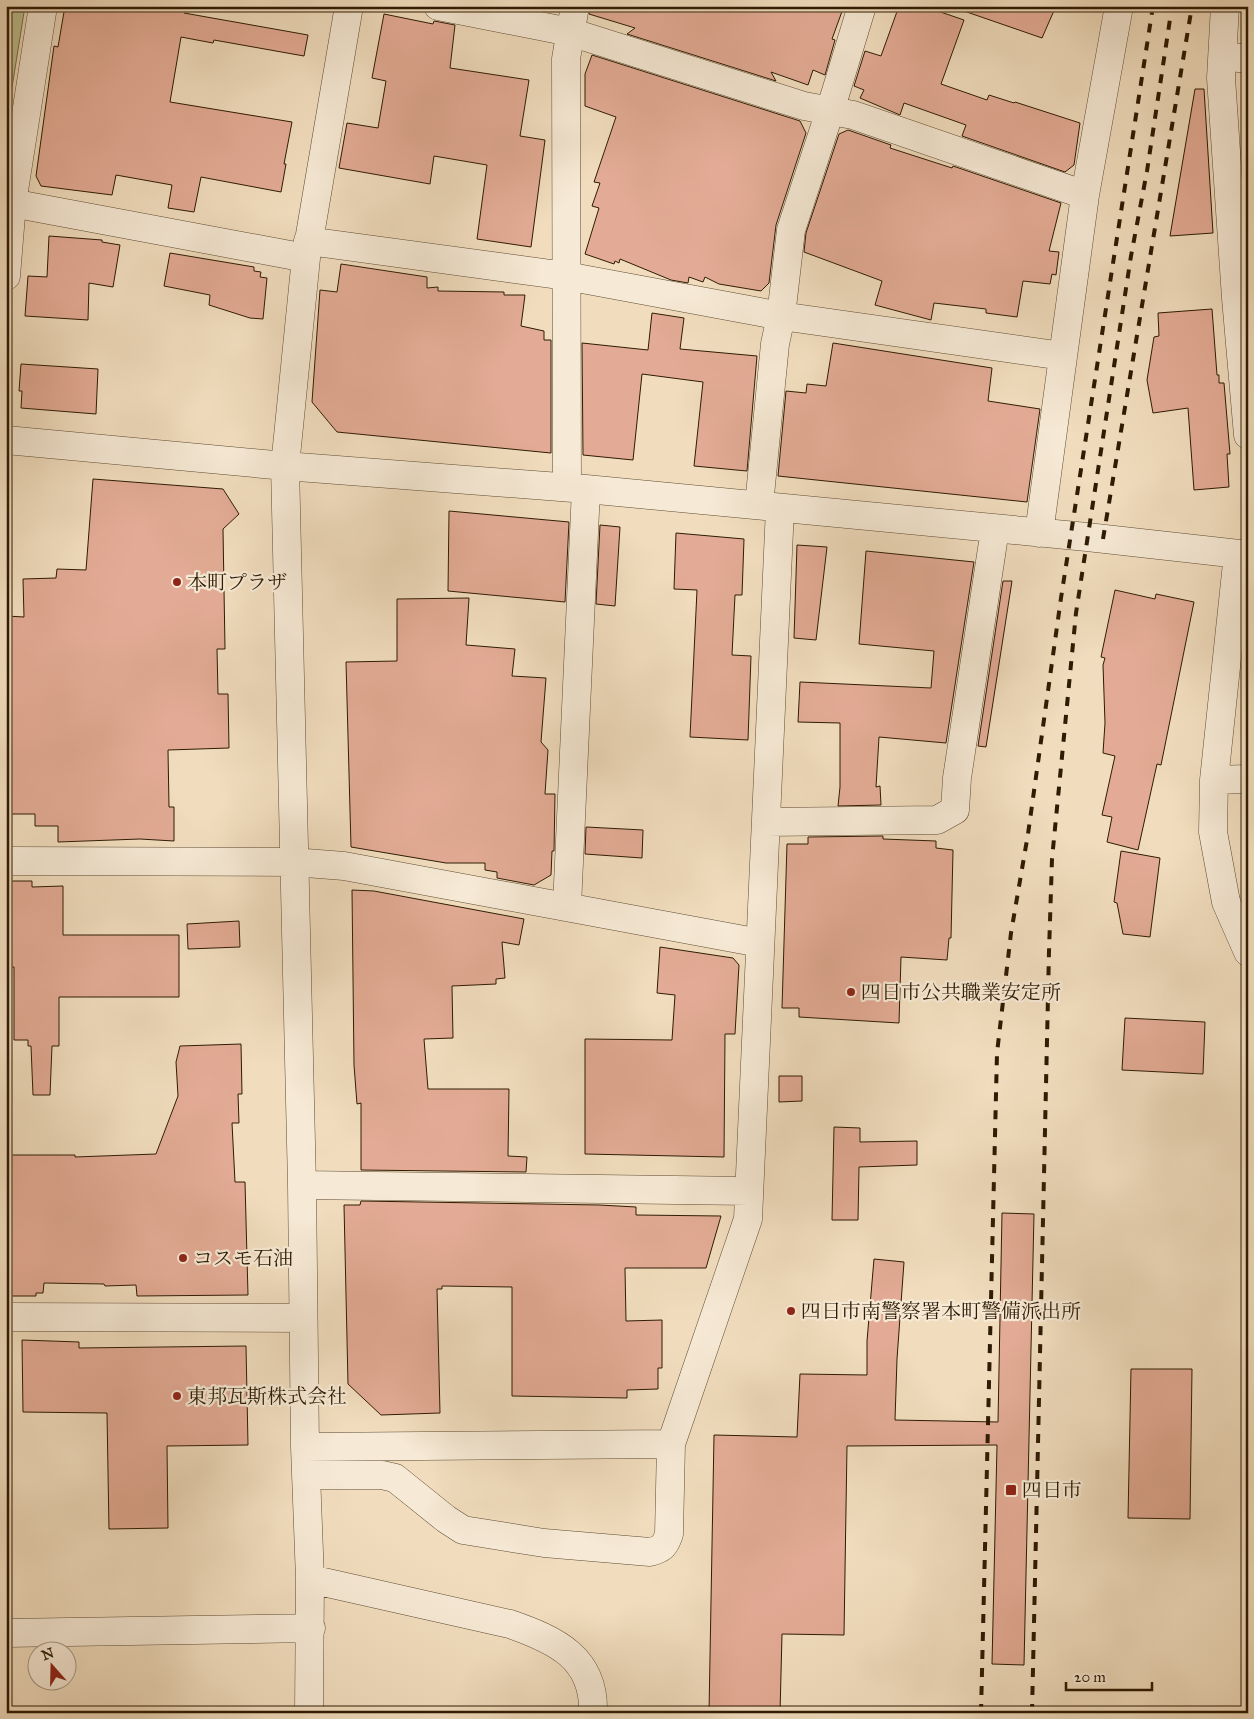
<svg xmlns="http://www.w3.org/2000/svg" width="1254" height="1719" viewBox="0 0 1254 1719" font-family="'IM FELL Great Primer','Noto Serif JP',serif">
<rect width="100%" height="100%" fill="#f1ddbe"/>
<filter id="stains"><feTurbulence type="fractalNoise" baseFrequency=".004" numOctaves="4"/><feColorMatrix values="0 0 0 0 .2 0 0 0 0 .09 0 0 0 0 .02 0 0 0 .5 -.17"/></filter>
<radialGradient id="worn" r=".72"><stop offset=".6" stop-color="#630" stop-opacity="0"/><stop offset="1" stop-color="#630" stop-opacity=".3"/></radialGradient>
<path fill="#bec08f" stroke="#766e49" d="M 6,6 L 25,6 L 6,125 Z"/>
<path fill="#e3ab95" stroke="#2e1b03" d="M 65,6 L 186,6 L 184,13 L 308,35 L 304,56 L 214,40 L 213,43 L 181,37 L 170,102 L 292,122 L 284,164 L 286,164 L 281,192 L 201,177 L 194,212 L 168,208 L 172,185 L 116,175 L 112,195 L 41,186 L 36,176 L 54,46 L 58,47 Z
M 590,6 L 844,6 L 832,39 L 835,40 L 825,75 L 813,70 L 808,85 L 771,72 L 776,81 L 627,34 L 635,28 L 589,14 Z
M 899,6 L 923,6 L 964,20 L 941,84 L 987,100 L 989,95 L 1014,103 L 1015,102 L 1080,123 L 1074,165 L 1065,172 L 962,136 L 966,125 L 904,103 L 900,115 L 860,98 L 864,90 L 854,86 L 865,51 L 881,56 Z
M 962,6 L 1056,6 L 1042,38 L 961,10 Z
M 384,14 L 433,24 L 434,21 L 455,25 L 450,68 L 529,80 L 520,136 L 545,140 L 531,247 L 477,239 L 487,165 L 434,156 L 430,184 L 339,168 L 347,123 L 378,128 L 386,81 L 372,78 Z
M 592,55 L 800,121 L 806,133 L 776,225 L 769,283 L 761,291 L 719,284 L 705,277 L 703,282 L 689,277 L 688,283 L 671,280 L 620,259 L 619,263 L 615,261 L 614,264 L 585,254 L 599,208 L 592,206 L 600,183 L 594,182 L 616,117 L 585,106 L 585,74 Z
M 1195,89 L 1204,89 L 1213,233 L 1170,236 Z
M 848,130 L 891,145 L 890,148 L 952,168 L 953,166 L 1061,203 L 1049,251 L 1059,252 L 1056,275 L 1052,274 L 1050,284 L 1023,281 L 1017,317 L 986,313 L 986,309 L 934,303 L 931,320 L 875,305 L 882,281 L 804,252 L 806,233 L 839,134 Z
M 49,236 L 102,240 L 102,242 L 120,245 L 113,287 L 89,283 L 88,320 L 25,316 L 28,276 L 47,277 Z
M 170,253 L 254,267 L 254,271 L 261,272 L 260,277 L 267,278 L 263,319 L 250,318 L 209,305 L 210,295 L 164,286 Z
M 341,264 L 427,277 L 427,288 L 438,287 L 438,291 L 504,292 L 504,295 L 525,295 L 521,326 L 544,331 L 544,340 L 551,340 L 551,453 L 337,432 L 312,402 L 320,290 L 337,292 Z
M 1212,309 L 1217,375 L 1219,375 L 1219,383 L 1224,383 L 1230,454 L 1227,454 L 1229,487 L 1194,490 L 1188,408 L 1153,413 L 1147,380 L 1154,337 L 1159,336 L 1158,313 Z
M 652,313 L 684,318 L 680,349 L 757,356 L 747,471 L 694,466 L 703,382 L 642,374 L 633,460 L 583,455 L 582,343 L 648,350 Z
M 833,343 L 992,368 L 988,401 L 1040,409 L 1027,502 L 778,476 L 786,391 L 806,393 L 807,384 L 826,386 Z
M 21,364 L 98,369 L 96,414 L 21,408 L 22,391 L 19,391 Z
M 93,479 L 223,489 L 239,514 L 223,529 L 225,649 L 217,649 L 218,694 L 228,694 L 229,748 L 168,750 L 169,807 L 174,807 L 174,841 L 140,839 L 58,842 L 58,826 L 35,826 L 35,814 L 6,814 L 6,616 L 24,617 L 23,579 L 56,578 L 57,569 L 86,570 Z
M 449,511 L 569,522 L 565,602 L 448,591 Z
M 600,525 L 620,527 L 615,606 L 596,604 Z
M 676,533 L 744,539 L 742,595 L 735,595 L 732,655 L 751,656 L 748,740 L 690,737 L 697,590 L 674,589 Z
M 797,545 L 827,547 L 816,640 L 794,638 Z
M 866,551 L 974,562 L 946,743 L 879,737 L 876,787 L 880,786 L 881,805 L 838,806 L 840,787 L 840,723 L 798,722 L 800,682 L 931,688 L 934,651 L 859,644 Z
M 1003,581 L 1012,581 L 986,747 L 978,746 Z
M 1115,590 L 1155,599 L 1156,594 L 1194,602 L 1161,765 L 1157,764 L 1138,850 L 1107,842 L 1112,817 L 1102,815 L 1115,756 L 1103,753 L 1105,723 L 1103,665 L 1105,658 L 1101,657 Z
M 469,598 L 466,645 L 515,649 L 512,676 L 546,678 L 541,742 L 548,750 L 545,794 L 555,794 L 554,851 L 552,851 L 551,875 L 534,885 L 497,878 L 497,872 L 485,870 L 485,863 L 446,863 L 351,847 L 346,662 L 397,661 L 397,599 Z
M 586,827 L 643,830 L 642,858 L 585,854 Z
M 883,836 L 883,839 L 936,841 L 936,848 L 953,850 L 951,938 L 949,938 L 947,960 L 901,957 L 899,1023 L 799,1017 L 799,1008 L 782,1008 L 787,844 L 808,844 L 808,837 Z
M 1121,851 L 1160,858 L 1150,937 L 1123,934 L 1117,903 L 1114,902 Z
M 6,881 L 32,881 L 32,887 L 63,886 L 63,935 L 179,935 L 179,997 L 59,997 L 59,1046 L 52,1046 L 50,1095 L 33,1095 L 31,1046 L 28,1046 L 28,1040 L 14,1040 L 14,967 L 6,967 Z
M 352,890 L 374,891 L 524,919 L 519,945 L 502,942 L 505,978 L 496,979 L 496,984 L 452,986 L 453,1038 L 424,1039 L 428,1089 L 509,1089 L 508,1156 L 527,1157 L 526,1172 L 361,1170 L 361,1103 L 357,1104 L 354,1065 Z
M 239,921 L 240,947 L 188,949 L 187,924 Z
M 660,947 L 733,958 L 739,965 L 735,1034 L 725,1034 L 724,1157 L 585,1154 L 585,1039 L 672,1040 L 675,995 L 657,993 Z
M 1125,1018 L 1205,1022 L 1203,1074 L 1122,1070 Z
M 241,1044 L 242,1094 L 238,1094 L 239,1123 L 232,1123 L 235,1182 L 245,1182 L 248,1295 L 137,1296 L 136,1285 L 105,1286 L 104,1284 L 44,1283 L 43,1293 L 36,1293 L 36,1296 L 6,1296 L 6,1155 L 75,1155 L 75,1157 L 156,1154 L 178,1096 L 176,1062 L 180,1046 Z
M 779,1076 L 802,1076 L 802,1101 L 779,1102 Z
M 834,1127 L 860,1128 L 860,1142 L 917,1141 L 917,1165 L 859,1167 L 858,1220 L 832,1220 Z
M 361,1201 L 599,1205 L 636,1207 L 636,1215 L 721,1216 L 706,1268 L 625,1268 L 626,1321 L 662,1320 L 662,1368 L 658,1368 L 658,1389 L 627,1390 L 627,1398 L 512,1396 L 512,1287 L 442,1286 L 442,1289 L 437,1289 L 440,1413 L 381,1415 L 348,1384 L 344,1205 L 360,1205 Z
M 1002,1213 L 1034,1214 L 1024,1665 L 992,1664 L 997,1445 L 847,1446 L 844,1635 L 782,1634 L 780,1713 L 709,1713 L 714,1435 L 797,1437 L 800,1374 L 867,1375 L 867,1341 L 874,1259 L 904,1262 L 897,1359 L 895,1420 L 998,1422 Z
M 22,1340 L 79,1342 L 79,1348 L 246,1346 L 248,1445 L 167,1446 L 168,1528 L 109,1529 L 107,1413 L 23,1412 Z
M 1131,1369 L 1192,1369 L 1190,1519 L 1128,1518 Z"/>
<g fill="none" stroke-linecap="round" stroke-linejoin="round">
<defs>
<path id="minor" d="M 438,6 L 570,32 L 804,106 L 853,115 L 1085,195
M 1225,6 L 1221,78 L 1236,298 L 1248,435
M 1223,56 L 1248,59
M 6,202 L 306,258
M 308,241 L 566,276 L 781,316 L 1063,356
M 6,276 L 12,203 L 43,6
M 6,440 L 285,466 L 586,489 L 1087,537 L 1248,555
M 567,487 L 566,59 L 575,6
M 759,505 L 775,344 L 781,316 L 791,230 L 830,111 L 862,6
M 1039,533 L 1085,195 L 1119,6
M 1238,554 L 1214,780 L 1213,832 L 1226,902 L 1248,952
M 1214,780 L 1248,779
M 766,822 L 937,820 L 955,810 L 957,778 L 995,529
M 6,861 L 293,862 L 344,866 L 760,943
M 567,906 L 586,489
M 302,1185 L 749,1191
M 6,1317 L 303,1318
M 305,1447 L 671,1444
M 306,1475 L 382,1475 L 395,1478 L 446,1519 L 463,1530 L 544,1543 L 650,1552 C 662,1549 665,1546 669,1534 L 671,1444 L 748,1219 L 780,508
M 310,1579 L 510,1624 C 556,1640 595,1658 593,1713
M 6,1633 L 311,1628
M 309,1713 L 310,1579 L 305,1447 L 302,1185 L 285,466 L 306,258 L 349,6"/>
</defs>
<use href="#minor" stroke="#5f4c32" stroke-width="29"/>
<use href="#minor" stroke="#f6e9d5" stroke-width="28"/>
<path stroke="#2e1b03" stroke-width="4" stroke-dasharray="9 9" stroke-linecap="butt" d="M 1103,539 L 1192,6
M 981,1713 L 997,1053 L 1011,933 L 1028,834 L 1061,598 L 1153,6
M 1032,1713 L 1049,951 L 1052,859 L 1076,613 L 1131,256 L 1147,171 L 1172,6"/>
</g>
<g fill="#8f2418" stroke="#f6e9d5" stroke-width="2">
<circle cx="177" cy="582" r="5"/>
<circle cx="851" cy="992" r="5"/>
<circle cx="183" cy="1258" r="5"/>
<circle cx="791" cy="1311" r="5"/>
<circle cx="177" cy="1396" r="5"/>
<rect x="1005" y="1484" width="12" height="12" rx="2.5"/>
</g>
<g text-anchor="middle" stroke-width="4.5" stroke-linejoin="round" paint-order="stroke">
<g font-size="20" fill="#2e1b03" stroke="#f6e9d5" text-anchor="start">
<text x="187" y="589">本町プラザ</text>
<text x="861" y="999">四日市公共職業安定所</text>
<text x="193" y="1265">コスモ石油</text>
<text x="801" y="1318">四日市南警察署本町警備派出所</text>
<text x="187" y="1403">東邦瓦斯株式会社</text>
<text x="1022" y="1497">四日市</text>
</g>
</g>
<rect width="1254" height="1719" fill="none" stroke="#f1ddbe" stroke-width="25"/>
<rect x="8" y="8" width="1239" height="1704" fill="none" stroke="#2e1b03" stroke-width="2.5"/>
<rect x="12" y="12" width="1229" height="1694" fill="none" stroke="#2e1b03"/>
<g transform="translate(52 1666) rotate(340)"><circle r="24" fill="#f6e9d5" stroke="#a69781"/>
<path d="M0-4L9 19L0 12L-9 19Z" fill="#8f2418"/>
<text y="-8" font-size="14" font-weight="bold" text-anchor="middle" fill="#2e1b03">N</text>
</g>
<path d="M1066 1682v8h86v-8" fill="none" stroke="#2e1b03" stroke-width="2.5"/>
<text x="1074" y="1682" font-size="15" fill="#2e1b03" stroke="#f6e9d5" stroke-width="4" paint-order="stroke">20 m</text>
<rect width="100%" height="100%" filter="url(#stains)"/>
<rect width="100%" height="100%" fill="url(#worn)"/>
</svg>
